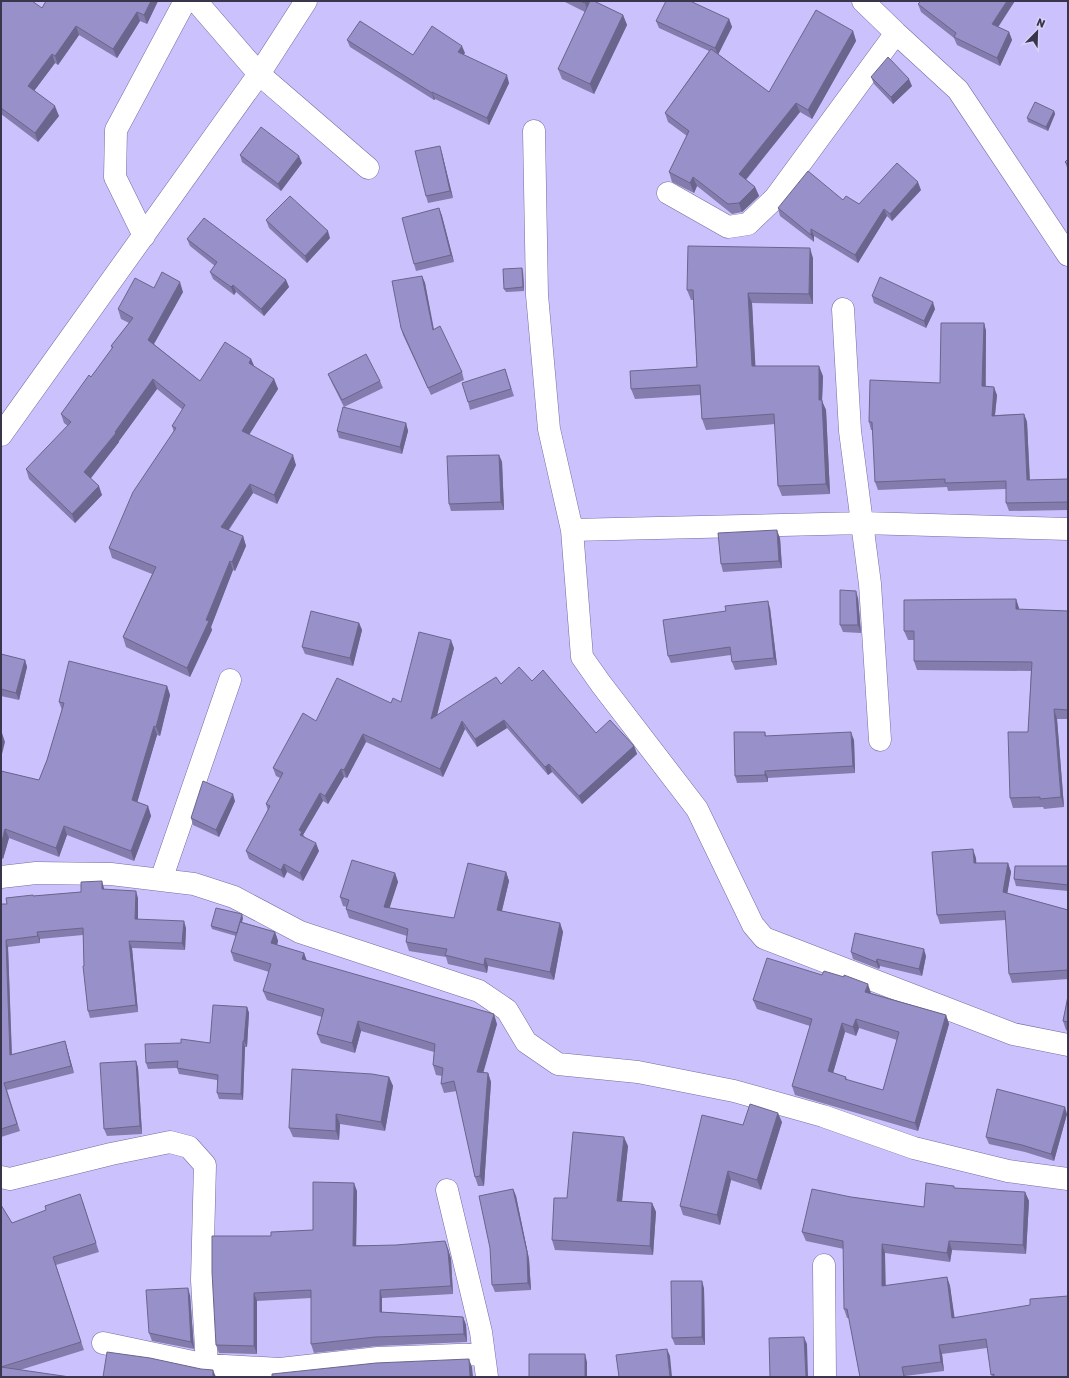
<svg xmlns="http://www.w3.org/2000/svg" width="1069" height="1378" viewBox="0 0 1069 1378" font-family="Rubik,sans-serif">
<rect width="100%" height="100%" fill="#cbc2fd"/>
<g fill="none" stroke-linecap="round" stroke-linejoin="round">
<defs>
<path id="minor" d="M 306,1 L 259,74 L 368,168
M 863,1 L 896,33 L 958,90 L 1068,255
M 534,131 L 537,295 L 549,429 L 572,530 L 863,523 L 1068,529
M 668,193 L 728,227 L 748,224 L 775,198 L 896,33
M 144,236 L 115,177 L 116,130 L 185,1
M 843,309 L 850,431 L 870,584 L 880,740
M 1,435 L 259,74 L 196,1
M 572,530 L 582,657 L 601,684 L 697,809 L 753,925 L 764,938 L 1013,1034 L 1068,1045
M 1,877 L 36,873 L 111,874 L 194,884 L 234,897 L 300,932 L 479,991 L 507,1010 L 526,1042 L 558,1064 L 638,1072 L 734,1091 L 823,1116 L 914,1148 L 1008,1171 L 1068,1179
M 161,880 L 230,680
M 1,1177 L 10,1179 L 111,1154 L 170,1142 L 189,1147 L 205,1165 L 202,1280 L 207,1365
M 447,1190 L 481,1332 L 487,1377
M 824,1265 L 825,1377
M 103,1343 L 207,1365 L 280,1369 L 378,1358 L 484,1354"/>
</defs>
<use href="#minor" stroke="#756ca1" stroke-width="23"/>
<use href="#minor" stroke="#fff" stroke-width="22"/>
</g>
<path fill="#837cac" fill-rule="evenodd" d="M 1,1 L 42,8 L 46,1 L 158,1 L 147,24 L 140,21 L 117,58 L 79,35 L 58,65 L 55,63 L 34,91 L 59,116 L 38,142 L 1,114 Z
M 563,1 L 594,1 L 623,15 L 627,25 L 594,94 L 562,79 L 558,69 L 585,12 Z
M 918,4 L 998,27 L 1009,32 L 1012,40 L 1000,66 L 957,45 L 954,38 L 921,12 Z
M 729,19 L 732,27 L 718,54 L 769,92 L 853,31 L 856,41 L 812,119 L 800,112 L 746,180 L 755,187 L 759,196 L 742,212 L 732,214 L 697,186 L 694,193 L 672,182 L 669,172 L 687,136 L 668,122 L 665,113 L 709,51 L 659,28 L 656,21 Z
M 347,40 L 413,55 L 465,53 L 463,55 L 509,83 L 489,125 L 435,99 L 434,100 L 350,47 Z
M 871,77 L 912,86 L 893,104 L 874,84 Z
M 1054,111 L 1055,114 L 1048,131 L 1028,122 L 1027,118 Z
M 442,153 L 453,198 L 428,203 L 426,196 Z
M 240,155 L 302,163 L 281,191 L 242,162 Z
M 1068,159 L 1068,170 L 1065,162 Z
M 921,190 L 892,221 L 887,216 L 858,263 L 814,236 L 814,242 L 780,216 L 778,208 L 843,200 L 859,204 Z
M 439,208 L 442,216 L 454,262 L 416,271 L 414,264 Z
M 266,220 L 330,238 L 307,263 L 269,228 Z
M 187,239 L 286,280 L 289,287 L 264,316 L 236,292 L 234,295 L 213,279 L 210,272 L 215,266 L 190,246 Z
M 813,258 L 813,304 L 752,303 L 755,366 L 823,376 L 822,401 L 826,410 L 830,494 L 782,496 L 778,486 L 775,424 L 706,430 L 702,419 L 700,395 L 635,399 L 631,389 L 697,367 L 693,300 L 691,300 L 687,290 Z
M 523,271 L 524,291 L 506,292 L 504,289 Z
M 422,276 L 425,283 L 434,329 L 462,372 L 464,380 L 431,395 L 403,335 L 401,328 Z
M 154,288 L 183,292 L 154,344 L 200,381 L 251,359 L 254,366 L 274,379 L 278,389 L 249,435 L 296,465 L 277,504 L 253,493 L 229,530 L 243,536 L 246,546 L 235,571 L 233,570 L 211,627 L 212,630 L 190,677 L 126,647 L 123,637 L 152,574 L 112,558 L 109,548 L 174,432 L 172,426 L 183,410 L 157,389 L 119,441 L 119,442 L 90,478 L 102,495 L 75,523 L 29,479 L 26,469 L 68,426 L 64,423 L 61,414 L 91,377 L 112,349 L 111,346 L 129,323 L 121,319 L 118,309 Z
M 872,296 L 935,309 L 926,328 L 874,303 Z
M 984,323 L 986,331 L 986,386 L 997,395 L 995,415 L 1024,414 L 1027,422 L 1030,480 L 1068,479 L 1068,510 L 1009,511 L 1006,503 L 1006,489 L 948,491 L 947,487 L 878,490 L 875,482 L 873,430 L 871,430 L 869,422 L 940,383 Z
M 505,369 L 514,396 L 470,410 L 468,402 Z
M 328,374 L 380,381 L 383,388 L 344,407 L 331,381 Z
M 406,423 L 408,431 L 402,454 L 339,438 L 337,431 Z
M 499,455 L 502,462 L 504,510 L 451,511 L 449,504 Z
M 780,538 L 782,568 L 723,572 L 721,564 Z
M 858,598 L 861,633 L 843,632 L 840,625 Z
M 1016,599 L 1019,609 L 1068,611 L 1068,719 L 1057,719 L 1064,807 L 1044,809 L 1043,807 L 1013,808 L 1010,798 L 1028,732 L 1031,671 L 917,670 L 914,661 L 914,640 L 908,640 L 904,631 Z
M 770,608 L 777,665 L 735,670 L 732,662 L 731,655 L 671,663 L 668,656 Z
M 359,623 L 362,630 L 353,666 L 305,654 L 302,647 Z
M 454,648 L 437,715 L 501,684 L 532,681 L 596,733 L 634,746 L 637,754 L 582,804 L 552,772 L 548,775 L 507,728 L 477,747 L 465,729 L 443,777 L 366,742 L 347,778 L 344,777 L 328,804 L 323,801 L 303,835 L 319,851 L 303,881 L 287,872 L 284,878 L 249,859 L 246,851 L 268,811 L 266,804 L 280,778 L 276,776 L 273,768 L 316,721 L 391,703 L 401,702 Z
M 1,654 L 25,660 L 27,667 L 19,700 L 1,696 Z
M 167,686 L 170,695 L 160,736 L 157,735 L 137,802 L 148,806 L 151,816 L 134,861 L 67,835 L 59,857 L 9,838 L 3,859 L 1,858 L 1,771 L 39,780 L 47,760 L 62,710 L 59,702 Z
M 765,732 L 766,736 L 854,740 L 855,773 L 768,778 L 768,782 L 737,783 L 735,776 Z
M 235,801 L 219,837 L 193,825 L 191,818 Z
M 976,858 L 976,863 L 1008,863 L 1011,872 L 1007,893 L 1068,910 L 1068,979 L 1012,983 L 1009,974 L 1006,920 L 940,924 L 937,915 Z
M 1068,866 L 1068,891 L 1016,886 L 1014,879 Z
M 506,872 L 509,881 L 502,911 L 560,923 L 563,932 L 554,980 L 488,966 L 487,973 L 448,964 L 446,957 L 409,951 L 406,942 L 407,936 L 349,918 L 346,909 L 347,907 L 343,906 L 340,897 L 395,873 L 398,882 L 389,908 L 454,918 Z
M 104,888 L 104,889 L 138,898 L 138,919 L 186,928 L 185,950 L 132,948 L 138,1012 L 90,1018 L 88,1011 L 84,966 L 83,935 L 40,939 L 40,943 L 8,947 L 12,1055 L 65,1041 L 67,1048 L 74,1073 L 7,1090 L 20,1131 L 1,1137 L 1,904 L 7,904 L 33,896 L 81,892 Z
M 243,918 L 242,922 L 275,932 L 278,941 L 277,945 L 304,953 L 307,961 L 497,1024 L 483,1072 L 488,1073 L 491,1082 L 484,1186 L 478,1186 L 475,1177 L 457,1091 L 444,1093 L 441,1084 L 442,1076 L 436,1075 L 433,1065 L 434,1052 L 361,1031 L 355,1053 L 321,1043 L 317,1034 L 322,1017 L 267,1000 L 263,991 L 269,972 L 234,961 L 231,952 L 236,936 L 212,929 L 211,926 Z
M 851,952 L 926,956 L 922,976 L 880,966 L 879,969 L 853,959 Z
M 871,993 L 946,1015 L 949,1024 L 918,1131 L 795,1095 L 792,1086 L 810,1026 L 757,1009 L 753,1000 ZM 859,1028 L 897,1040 L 883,1090 L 847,1080 L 846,1077 L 833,1073 L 845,1032 L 856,1036 Z
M 1068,996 L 1068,1031 L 1066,1030 L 1063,1021 Z
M 247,1007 L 249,1013 L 247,1047 L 245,1047 L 243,1100 L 219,1099 L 217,1093 L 217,1080 L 179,1074 L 177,1068 L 148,1069 L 146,1063 L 210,1043 Z
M 136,1061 L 138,1068 L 142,1134 L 107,1136 L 104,1129 Z
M 389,1077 L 393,1086 L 385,1131 L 340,1124 L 339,1140 L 293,1137 L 289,1128 Z
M 1067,1114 L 1054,1161 L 1025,1152 L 989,1144 L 986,1137 Z
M 782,1122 L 761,1190 L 731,1180 L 720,1225 L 683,1215 L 680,1206 L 743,1125 Z
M 628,1146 L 622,1201 L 652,1203 L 656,1212 L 653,1255 L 555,1250 L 552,1240 L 567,1198 Z
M 954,1188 L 1025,1192 L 1029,1201 L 1026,1254 L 952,1250 L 950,1262 L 885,1253 L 885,1286 L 947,1277 L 950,1286 L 954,1317 L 1068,1377 L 992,1377 L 987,1348 L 942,1354 L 944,1371 L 905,1376 L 905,1377 L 860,1377 L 849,1318 L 847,1318 L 844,1309 L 844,1249 L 806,1241 L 802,1232 L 851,1197 L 924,1207 Z
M 513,1189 L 516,1196 L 529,1259 L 531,1290 L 495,1292 L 492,1285 Z
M 357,1191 L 356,1245 L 448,1249 L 451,1259 L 453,1294 L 382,1298 L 382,1312 L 463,1317 L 466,1325 L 467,1342 L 377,1346 L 314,1353 L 311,1344 L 311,1298 L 257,1301 L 257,1354 L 219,1353 L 216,1345 L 271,1236 L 313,1230 Z
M 83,1202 L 99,1252 L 56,1265 L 84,1350 L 20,1370 L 1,1377 L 1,1205 L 12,1223 Z
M 704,1288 L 705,1345 L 675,1345 L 672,1338 Z
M 190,1295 L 194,1349 L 152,1341 L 149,1333 Z"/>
<path fill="#6a658c" d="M 151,1 L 158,1 L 147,24 L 144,15 Z
M 586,1 L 594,1 L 588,13 L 585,3 Z
M 1007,1 L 1015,1 L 995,32 L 992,24 Z
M 137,12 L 140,21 L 117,58 L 113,49 Z
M 623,15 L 627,25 L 594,94 L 590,84 Z
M 729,19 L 732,27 L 718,55 L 715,48 Z
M 76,26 L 79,35 L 58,65 L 55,56 Z
M 853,31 L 856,41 L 812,119 L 808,110 Z
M 1009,32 L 1012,40 L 1000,66 L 997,58 Z
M 462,46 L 465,53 L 460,59 L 458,52 Z
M 52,54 L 55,63 L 31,95 L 28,86 Z
M 507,75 L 509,83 L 489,125 L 487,118 Z
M 909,79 L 912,86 L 893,104 L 891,97 Z
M 432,92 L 435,99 L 434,100 L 432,93 Z
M 796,103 L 800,112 L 742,184 L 739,174 Z
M 55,106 L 59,116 L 38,142 L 35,133 Z
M 1054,111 L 1055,114 L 1048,131 L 1046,127 Z
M 440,146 L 442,153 L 453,198 L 450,191 Z
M 299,156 L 302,163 L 281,191 L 278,184 Z
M 693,177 L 697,186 L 694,193 L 690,183 Z
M 918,182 L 921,190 L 892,221 L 890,214 Z
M 755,187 L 759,196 L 742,212 L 739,203 Z
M 439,208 L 442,216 L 454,262 L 451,255 Z
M 884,209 L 887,216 L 858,263 L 855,255 Z
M 811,229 L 814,236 L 814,242 L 811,235 Z
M 328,231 L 330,238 L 307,263 L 305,256 Z
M 810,248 L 813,258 L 813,304 L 809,294 Z
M 522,268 L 523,271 L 524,291 L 523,287 Z
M 422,276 L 425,283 L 435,337 L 433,330 Z
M 286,280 L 289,287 L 264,316 L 261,309 Z
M 180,282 L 183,292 L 151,349 L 148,340 Z
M 233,285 L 236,292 L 234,295 L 231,287 Z
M 748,293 L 752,303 L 756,376 L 752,366 Z
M 933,302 L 935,309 L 926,328 L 924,321 Z
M 984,323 L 986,331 L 985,394 L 982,386 Z
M 251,359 L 255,368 L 249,363 Z
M 819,366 L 823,376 L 822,401 L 826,410 L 830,494 L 826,484 L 819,400 Z
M 153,379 L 157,389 L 119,441 L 119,442 L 88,482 L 84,472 L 115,432 Z
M 274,379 L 278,389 L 245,441 L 242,431 Z
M 994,387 L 997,395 L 994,424 L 992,416 Z
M 1024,414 L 1027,422 L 1030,488 L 1027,480 Z
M 406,423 L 408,431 L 402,454 L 400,447 Z
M 293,455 L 296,465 L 277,504 L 274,495 Z
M 499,455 L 502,462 L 504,510 L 501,502 Z
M 250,484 L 253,493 L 224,536 L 221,527 Z
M 99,486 L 102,495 L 75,523 L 72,514 Z
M 777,530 L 780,538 L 782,568 L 779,561 Z
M 243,536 L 246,546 L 235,571 L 232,562 Z
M 230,561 L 233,570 L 211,627 L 212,630 L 190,677 L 187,668 L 206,620 Z
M 856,591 L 858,598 L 861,633 L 858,625 Z
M 1016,599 L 1019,608 L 1019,618 L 1016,609 Z
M 768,601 L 770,608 L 777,665 L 774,658 Z
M 359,623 L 362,630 L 353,666 L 350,658 Z
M 451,640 L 454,648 L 434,727 L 431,719 Z
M 25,660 L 27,667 L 19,700 L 16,693 Z
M 167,686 L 170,695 L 160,736 L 156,727 Z
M 1054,709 L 1057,719 L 1064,807 L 1061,797 Z
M 504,720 L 507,728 L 477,747 L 475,739 Z
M 462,721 L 465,729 L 443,777 L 440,769 Z
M 154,726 L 157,735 L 135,810 L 132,800 Z
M 851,732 L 854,740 L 855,773 L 853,766 Z
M 2,733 L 5,742 L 1,758 L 1,735 Z
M 363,734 L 366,742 L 347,778 L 344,770 Z
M 634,746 L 637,754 L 582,804 L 579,796 Z
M 549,764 L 552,772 L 548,775 L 545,767 Z
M 341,769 L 344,777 L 328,804 L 325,796 Z
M 765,771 L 768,778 L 768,782 L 765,775 Z
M 320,793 L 323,801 L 303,835 L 305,840 L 303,843 L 299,830 Z
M 233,794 L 235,801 L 219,837 L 216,830 Z
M 148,806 L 151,816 L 134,861 L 131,851 Z
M 64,826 L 67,835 L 59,857 L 56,848 Z
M 5,829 L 9,838 L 3,859 L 1,853 L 1,845 Z
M 316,843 L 319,851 L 303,881 L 300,873 Z
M 973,849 L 976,858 L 977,872 L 974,863 Z
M 1008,863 L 1011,872 L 1006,901 L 1003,892 Z
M 284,864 L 287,872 L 284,878 L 281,870 Z
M 506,872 L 509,881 L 500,918 L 497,910 Z
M 395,873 L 398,882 L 387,916 L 384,907 Z
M 102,881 L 104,888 L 105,896 L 102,889 Z
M 136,891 L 138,898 L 138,926 L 135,919 Z
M 242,914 L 243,918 L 238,936 L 237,933 Z
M 184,921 L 186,928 L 185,950 L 182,943 Z
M 560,923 L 563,932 L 554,980 L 550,972 Z
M 37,932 L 40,939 L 40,943 L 38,936 Z
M 275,932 L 278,941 L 275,953 L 271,943 Z
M 6,940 L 8,947 L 12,1062 L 10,1055 Z
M 129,941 L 132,948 L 138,1012 L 136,1005 Z
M 924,949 L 926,956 L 922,976 L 919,969 Z
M 304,953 L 307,962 L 302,959 Z
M 485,958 L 488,966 L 487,973 L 484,965 Z
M 877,959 L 880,966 L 879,969 L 876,962 Z
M 868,984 L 871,993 L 868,1000 L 865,992 Z
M 247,1007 L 249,1013 L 247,1047 L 244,1041 Z
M 494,1014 L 497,1024 L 481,1081 L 477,1072 Z
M 946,1015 L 949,1024 L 918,1131 L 915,1123 Z
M 856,1019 L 859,1028 L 856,1036 L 853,1027 Z
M 358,1021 L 361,1031 L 355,1053 L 352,1043 Z
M 842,1023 L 845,1032 L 831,1080 L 828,1071 Z
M 65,1041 L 67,1048 L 74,1073 L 71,1066 Z
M 243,1041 L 245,1047 L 243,1100 L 241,1094 Z
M 136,1061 L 138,1068 L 142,1134 L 140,1126 Z
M 488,1073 L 491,1082 L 484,1186 L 480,1176 Z
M 389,1077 L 393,1086 L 385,1131 L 381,1122 Z
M 1065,1107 L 1067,1114 L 1054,1161 L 1051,1154 Z
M 778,1113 L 782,1122 L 761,1190 L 757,1180 Z
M 336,1114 L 340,1124 L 339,1140 L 336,1131 Z
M 624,1137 L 628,1146 L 621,1210 L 617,1201 Z
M 728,1171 L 731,1180 L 720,1225 L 717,1215 Z
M 354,1183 L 357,1191 L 356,1254 L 353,1246 Z
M 513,1189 L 516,1196 L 529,1259 L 531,1290 L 528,1283 Z
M 1025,1192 L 1029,1201 L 1026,1254 L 1023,1245 Z
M 652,1203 L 656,1212 L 653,1255 L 650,1246 Z
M 445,1241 L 448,1249 L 451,1259 L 453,1294 L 451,1286 Z
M 949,1241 L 952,1250 L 950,1262 L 947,1253 Z
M 882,1244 L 885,1253 L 886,1295 L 882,1286 Z
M 947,1277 L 950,1286 L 956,1327 L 952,1318 Z
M 702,1281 L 704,1288 L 705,1345 L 702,1337 Z
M 188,1288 L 190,1295 L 194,1349 L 191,1342 Z
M 380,1290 L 382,1298 L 382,1320 L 380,1312 Z
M 254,1293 L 257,1301 L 257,1354 L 254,1346 Z
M 463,1317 L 466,1325 L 467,1342 L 464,1334 Z
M 804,1337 L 807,1344 L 808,1377 L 806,1377 Z
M 939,1345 L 942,1354 L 944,1371 L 941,1362 Z
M 667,1349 L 670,1356 L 672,1377 L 670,1377 Z
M 585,1354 L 587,1362 L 587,1377 L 585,1377 Z
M 469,1359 L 472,1367 L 473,1377 L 470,1377 Z
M 902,1367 L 905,1377 L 904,1377 Z
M 213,1370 L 216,1377 L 213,1377 Z"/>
<path fill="#9890c8" stroke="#6a658c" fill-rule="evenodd" d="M 1,1 L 32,1 L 42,8 L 46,1 L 151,1 L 144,15 L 137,12 L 113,49 L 76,26 L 55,56 L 52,54 L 28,86 L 55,106 L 35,133 L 1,108 Z
M 580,1 L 586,1 L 585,3 Z
M 590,1 L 594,1 L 623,15 L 590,84 L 558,69 Z
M 666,1 L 690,1 L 729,19 L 715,48 L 656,21 Z
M 921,1 L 1007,1 L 992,24 L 1009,32 L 997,58 L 954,37 L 956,33 L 918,4 Z
M 816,10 L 853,31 L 808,110 L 796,103 L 739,174 L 755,187 L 739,203 L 728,204 L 693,177 L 690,183 L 669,172 L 689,131 L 665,113 L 711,49 L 769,92 Z
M 360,21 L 413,55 L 432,26 L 462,46 L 458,52 L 507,75 L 487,118 L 432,92 L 432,93 L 347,40 Z
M 888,57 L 909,79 L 891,97 L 871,77 Z
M 1035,102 L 1054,111 L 1046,127 L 1027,118 Z
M 261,127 L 299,156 L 278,184 L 240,155 Z
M 440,146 L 450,191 L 426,196 L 415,151 Z
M 1068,159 L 1068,165 L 1065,162 Z
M 897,163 L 918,182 L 890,214 L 884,209 L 855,255 L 811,229 L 811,235 L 778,208 L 808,171 L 843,200 L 846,196 L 859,204 Z
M 290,196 L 328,231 L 305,256 L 266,220 Z
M 439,208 L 451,255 L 414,264 L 402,218 Z
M 204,218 L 286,280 L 261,309 L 233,285 L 231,287 L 210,272 L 217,262 L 187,239 Z
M 688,246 L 810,248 L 809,294 L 748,293 L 752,366 L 819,366 L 819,400 L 822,400 L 826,484 L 778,486 L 774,414 L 702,419 L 700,385 L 631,389 L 630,371 L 697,367 L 693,290 L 687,290 Z
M 522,268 L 523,287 L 504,289 L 503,269 Z
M 162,272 L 180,282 L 148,340 L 200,381 L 225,342 L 251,359 L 249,363 L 274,379 L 242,431 L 293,455 L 274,495 L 250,484 L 221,527 L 243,536 L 232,562 L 230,561 L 206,620 L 209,621 L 187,668 L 123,637 L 156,567 L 109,548 L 133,492 L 176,428 L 172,426 L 185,405 L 153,379 L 115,432 L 116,433 L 84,472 L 99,486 L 72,514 L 26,469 L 71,422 L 61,414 L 89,375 L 91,377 L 113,347 L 111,346 L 133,318 L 118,309 L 135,278 L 154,288 Z
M 422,276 L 433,330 L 440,326 L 462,372 L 428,388 L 401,328 L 392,281 Z
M 880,277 L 933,302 L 924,321 L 872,296 Z
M 941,323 L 984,323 L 982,386 L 994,387 L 992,416 L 1024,414 L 1027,480 L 1068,479 L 1068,502 L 1006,503 L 1006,481 L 945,483 L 945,479 L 875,482 L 872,422 L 869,422 L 870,380 L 940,383 Z
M 366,354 L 380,381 L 342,400 L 328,374 Z
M 505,369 L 511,389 L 468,402 L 462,383 Z
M 343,407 L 406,423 L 400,447 L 337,431 Z
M 499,455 L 501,502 L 449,504 L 447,456 Z
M 777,530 L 779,561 L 721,564 L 718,533 Z
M 840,590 L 856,591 L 858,625 L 840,625 Z
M 1016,599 L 1016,609 L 1068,611 L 1068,710 L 1054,709 L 1061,797 L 1040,799 L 1040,797 L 1010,798 L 1008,732 L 1028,732 L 1032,662 L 914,661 L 914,631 L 904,631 L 904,600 Z
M 768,601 L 774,658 L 732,662 L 730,647 L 668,656 L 663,620 L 726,611 L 725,606 Z
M 311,611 L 359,623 L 350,658 L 302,647 Z
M 419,632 L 451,640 L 431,719 L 496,677 L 501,684 L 519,667 L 532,681 L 543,670 L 596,733 L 610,720 L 634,746 L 579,796 L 549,764 L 545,767 L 504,720 L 475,739 L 462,721 L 440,769 L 363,734 L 344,770 L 341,769 L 325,796 L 320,793 L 299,830 L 302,832 L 300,835 L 316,843 L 300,873 L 284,864 L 281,870 L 246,851 L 270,806 L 266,804 L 283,773 L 273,768 L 303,713 L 316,721 L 337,678 L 391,703 L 393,698 L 401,702 Z
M 1,654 L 25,660 L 16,693 L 1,689 Z
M 69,661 L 167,686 L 156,727 L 154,726 L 132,800 L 148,806 L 131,851 L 64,826 L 56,848 L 5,829 L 1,845 L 1,771 L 39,780 L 47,760 L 64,703 L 59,702 Z
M 734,732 L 765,732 L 765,736 L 851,732 L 853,766 L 765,771 L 765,775 L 735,776 Z
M 203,781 L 233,794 L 216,830 L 191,818 Z
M 973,849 L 974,863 L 1008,863 L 1003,892 L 1068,910 L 1068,970 L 1009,974 L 1005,911 L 937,915 L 932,852 Z
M 352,860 L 395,873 L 384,907 L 454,918 L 468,863 L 506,872 L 497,910 L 560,923 L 550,972 L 485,958 L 484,965 L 445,955 L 447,949 L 406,942 L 408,929 L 346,909 L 349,900 L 340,897 Z
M 1015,866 L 1068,866 L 1068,885 L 1014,879 Z
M 102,881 L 102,889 L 136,891 L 135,919 L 184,921 L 182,943 L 129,941 L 136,1005 L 88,1011 L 83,966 L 84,966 L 83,928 L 37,932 L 38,936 L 6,940 L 10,1055 L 65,1041 L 71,1066 L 4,1083 L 17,1124 L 1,1129 L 1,904 L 7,904 L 6,898 L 33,895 L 33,896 L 81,892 L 81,882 Z
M 216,908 L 242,914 L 237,933 L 211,926 Z
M 240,922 L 275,932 L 271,943 L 304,953 L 302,959 L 494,1014 L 477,1072 L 488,1073 L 480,1176 L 475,1177 L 454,1081 L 441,1084 L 443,1068 L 433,1065 L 435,1044 L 358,1021 L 352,1043 L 317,1034 L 324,1009 L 263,991 L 271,964 L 231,952 Z
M 855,933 L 924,949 L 919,969 L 877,959 L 876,962 L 851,952 Z
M 767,958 L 822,975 L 824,971 L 844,977 L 844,975 L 868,984 L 865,992 L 946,1015 L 915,1123 L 792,1086 L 812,1019 L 753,1000 ZM 856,1019 L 899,1032 L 883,1090 L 845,1079 L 846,1077 L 828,1071 L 842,1023 L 853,1027 Z
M 1068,996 L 1068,1022 L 1063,1021 Z
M 213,1005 L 247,1007 L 244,1041 L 243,1041 L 241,1094 L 217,1093 L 218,1075 L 177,1068 L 178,1061 L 146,1063 L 145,1044 L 181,1043 L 181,1039 L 210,1043 Z
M 136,1061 L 140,1126 L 104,1129 L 100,1063 Z
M 292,1069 L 372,1074 L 389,1077 L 381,1122 L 336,1114 L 336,1131 L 289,1128 Z
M 997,1089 L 1065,1107 L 1051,1154 L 1022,1145 L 986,1137 Z
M 750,1104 L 778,1113 L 757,1180 L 728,1171 L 717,1215 L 680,1206 L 702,1115 L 743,1125 Z
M 573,1132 L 624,1137 L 617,1201 L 652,1203 L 650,1246 L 552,1240 L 554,1198 L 567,1198 Z
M 313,1182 L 354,1183 L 353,1246 L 396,1245 L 445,1241 L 448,1251 L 451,1286 L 380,1290 L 380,1312 L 463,1317 L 464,1334 L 375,1337 L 311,1344 L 311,1290 L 254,1293 L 254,1346 L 216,1345 L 212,1272 L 212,1236 L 271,1236 L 271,1232 L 313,1230 Z
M 926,1183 L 954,1186 L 954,1188 L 1025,1192 L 1023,1245 L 949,1241 L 947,1253 L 882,1244 L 882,1286 L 947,1277 L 952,1318 L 1030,1305 L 1030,1299 L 1068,1296 L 1068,1377 L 994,1377 L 994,1374 L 991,1375 L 986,1339 L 939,1345 L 941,1362 L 902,1367 L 904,1377 L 860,1377 L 847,1309 L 844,1309 L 843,1241 L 802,1232 L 812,1189 L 851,1197 L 924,1207 Z
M 513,1189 L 527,1252 L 528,1283 L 492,1285 L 490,1248 L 479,1196 Z
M 80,1194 L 96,1243 L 53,1257 L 81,1342 L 1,1367 L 1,1205 L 12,1223 L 46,1210 L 45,1206 Z
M 671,1281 L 702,1281 L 702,1337 L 672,1338 Z
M 188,1288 L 191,1342 L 149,1333 L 146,1290 Z
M 804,1337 L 806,1377 L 770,1377 L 769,1338 Z
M 667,1349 L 670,1377 L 619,1377 L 616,1355 Z
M 107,1352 L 150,1358 L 201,1369 L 213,1370 L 213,1377 L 103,1377 Z
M 529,1354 L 585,1354 L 585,1377 L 529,1377 Z
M 469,1359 L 470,1377 L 272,1377 L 272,1374 L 376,1363 Z
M 1,1367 L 70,1377 L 1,1377 Z"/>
<rect width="1069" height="1378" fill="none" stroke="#38354c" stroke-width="4"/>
<g transform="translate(1037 32) rotate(23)" stroke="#d8d3f7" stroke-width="3" paint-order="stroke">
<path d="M0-3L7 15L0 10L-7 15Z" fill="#38354c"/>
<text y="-6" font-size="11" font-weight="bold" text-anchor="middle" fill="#38354c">N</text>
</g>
</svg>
